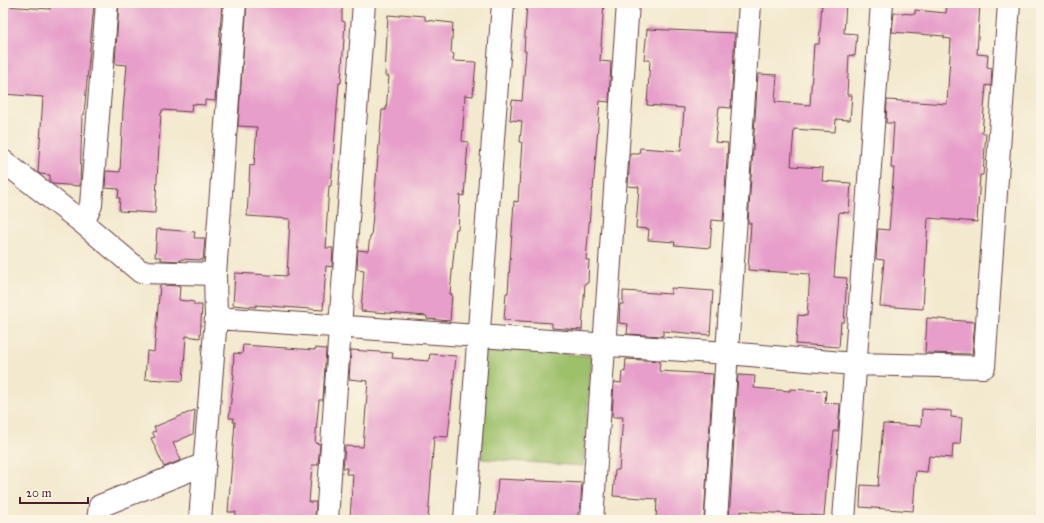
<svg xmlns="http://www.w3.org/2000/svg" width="1044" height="523" viewBox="0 0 1044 523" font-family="'IM FELL Great Primer',serif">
<rect width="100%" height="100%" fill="#fcf5e5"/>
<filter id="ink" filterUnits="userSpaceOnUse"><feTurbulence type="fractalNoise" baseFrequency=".025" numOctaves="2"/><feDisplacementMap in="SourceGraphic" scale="8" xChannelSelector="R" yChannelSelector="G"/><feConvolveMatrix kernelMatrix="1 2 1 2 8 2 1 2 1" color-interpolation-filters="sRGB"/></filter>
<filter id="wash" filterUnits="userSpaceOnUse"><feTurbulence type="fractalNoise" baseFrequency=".012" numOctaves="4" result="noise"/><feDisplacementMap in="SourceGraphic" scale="16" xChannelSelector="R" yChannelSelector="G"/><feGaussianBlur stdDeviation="0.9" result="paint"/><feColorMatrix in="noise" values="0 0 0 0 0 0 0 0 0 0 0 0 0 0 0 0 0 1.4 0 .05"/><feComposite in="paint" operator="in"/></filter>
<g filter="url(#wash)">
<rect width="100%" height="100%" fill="#f2e9ce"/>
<path fill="#9dc06a" stroke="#74704a" d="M 485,347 L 592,356 L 583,466 L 482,459 Z"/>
<g id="blocks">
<path fill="#e79eca" d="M 50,3 L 94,3 L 84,115 L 82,115 L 80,186 L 53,184 L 50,182 L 50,175 L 40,174 L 38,172 L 43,97 L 3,94 L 4,6 L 50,9 Z
M 119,3 L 222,3 L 215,101 L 205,100 L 205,105 L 192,104 L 191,112 L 162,110 L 162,113 L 161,113 L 155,213 L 119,211 L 120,198 L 118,198 L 119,189 L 105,188 L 106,171 L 120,172 L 123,110 L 127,65 L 115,64 Z
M 247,3 L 299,3 L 299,4 L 342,7 L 342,21 L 345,22 L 341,83 L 339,83 L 331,186 L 329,186 L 326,233 L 327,233 L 326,248 L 333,248 L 332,267 L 326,266 L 323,310 L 256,305 L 256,307 L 233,305 L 235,273 L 287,276 L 290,219 L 247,216 L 250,165 L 254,166 L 257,127 L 238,126 Z
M 527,3 L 604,3 L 600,61 L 611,62 L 609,102 L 600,101 L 593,190 L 592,190 L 586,260 L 589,260 L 588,283 L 585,283 L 582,330 L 552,328 L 552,323 L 504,320 L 506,293 L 508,293 L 514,201 L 518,202 L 522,142 L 520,142 L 522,121 L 510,120 L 512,100 L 522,101 L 526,51 L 524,51 Z
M 822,3 L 846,3 L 844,33 L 857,34 L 855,56 L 849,55 L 847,95 L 852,95 L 850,120 L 836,119 L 835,132 L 794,129 L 791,166 L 823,168 L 822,181 L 851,183 L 849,213 L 839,212 L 834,277 L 847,278 L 844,322 L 841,322 L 839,347 L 796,344 L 798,315 L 807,316 L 810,274 L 748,270 L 751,223 L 748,223 L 758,74 L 777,75 L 775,102 L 810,105 L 814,44 L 819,44 Z
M 947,3 L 980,3 L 977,54 L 988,55 L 987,67 L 992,68 L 991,86 L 986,85 L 982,133 L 986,133 L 983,175 L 980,175 L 977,222 L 928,218 L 923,309 L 880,306 L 884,260 L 876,259 L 878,229 L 889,230 L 894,168 L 891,168 L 894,123 L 886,123 L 887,100 L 947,104 L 951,39 L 944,38 L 944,36 L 892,32 L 894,13 L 915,14 L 915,10 L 946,13 Z
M 400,14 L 425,16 L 425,20 L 453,23 L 451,53 L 454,54 L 453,61 L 476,62 L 473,96 L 465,95 L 462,141 L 468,142 L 464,196 L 460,195 L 458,229 L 456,229 L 450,294 L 452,294 L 450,321 L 427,319 L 427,316 L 361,311 L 364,270 L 357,269 L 358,250 L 368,251 L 370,237 L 371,237 L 382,110 L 386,110 L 389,76 L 385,76 L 388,15 L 400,16 Z
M 647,29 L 735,33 L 731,108 L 719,107 L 715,142 L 728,143 L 723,221 L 712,220 L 710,248 L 674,245 L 675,242 L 648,240 L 649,229 L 636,228 L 639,187 L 628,186 L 630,154 L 639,154 L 640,148 L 681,151 L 684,108 L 647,105 L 650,60 L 644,60 Z
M 157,229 L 195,232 L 194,238 L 205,238 L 203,260 L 181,259 L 181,261 L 161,260 L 161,257 L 155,257 Z
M 160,285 L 180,286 L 179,300 L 194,302 L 194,305 L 202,305 L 200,338 L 186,336 L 183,381 L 145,379 L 147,351 L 154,352 Z
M 671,288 L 713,291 L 710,335 L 663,331 L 663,336 L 627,334 L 628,324 L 619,323 L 620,304 L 623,304 L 623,291 L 671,294 Z
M 927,318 L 975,322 L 972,354 L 925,353 Z
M 243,345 L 315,350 L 315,348 L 326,349 L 323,400 L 319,400 L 315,443 L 320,444 L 318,465 L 312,465 L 309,502 L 316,502 L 315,520 L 263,519 L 263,520 L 235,520 L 236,512 L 228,512 L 235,422 L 233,422 L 234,418 L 229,418 L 234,375 L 233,374 L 234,353 L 242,354 Z
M 351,350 L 393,353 L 392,358 L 429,361 L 430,354 L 456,356 L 448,437 L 434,436 L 428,520 L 362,520 L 362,519 L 350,518 L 353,474 L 346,474 L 347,468 L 343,468 L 345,446 L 363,447 L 368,381 L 349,379 Z
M 626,359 L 660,361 L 659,371 L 713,374 L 704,520 L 656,520 L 657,499 L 613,496 L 615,470 L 619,470 L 623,417 L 612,417 L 614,382 L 621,383 L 622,371 L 625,372 Z
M 738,375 L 755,376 L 754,388 L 790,391 L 790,389 L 826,391 L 825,403 L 840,404 L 838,431 L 834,431 L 830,469 L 828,469 L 824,516 L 741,511 L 741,520 L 729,520 Z
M 922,409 L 951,411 L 951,417 L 962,418 L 960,444 L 953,444 L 952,458 L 929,456 L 927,472 L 916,471 L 913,511 L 860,507 L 861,485 L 878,486 L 883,424 L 921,426 Z
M 195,410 L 193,434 L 173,443 L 181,460 L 164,467 L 151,438 L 155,437 L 152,432 L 156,431 L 154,427 Z
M 498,479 L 582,483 L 580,512 L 578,512 L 578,520 L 542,520 L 495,517 Z"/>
</g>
</g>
<g filter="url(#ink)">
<use href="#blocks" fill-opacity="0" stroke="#633d43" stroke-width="1"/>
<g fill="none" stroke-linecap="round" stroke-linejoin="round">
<defs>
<path id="minor" d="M 3,161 L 83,223 L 141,272 L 215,274
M 83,223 L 91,205 L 107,3
M 216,318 L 727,353 L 854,364 L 984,367 L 1009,3
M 98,520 L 100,506 L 205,464
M 200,520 L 216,318 L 215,274 L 235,3
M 327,520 L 340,327 L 364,3
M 592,520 L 628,3
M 716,520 L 750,3
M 844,520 L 882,3"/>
<path id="tertiary" d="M 465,520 L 503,3"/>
</defs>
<use href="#minor" stroke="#633d43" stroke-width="24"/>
<use href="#tertiary" stroke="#633d43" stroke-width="24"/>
<use href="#minor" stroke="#fff" stroke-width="22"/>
<use href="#tertiary" stroke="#fff" stroke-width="22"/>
</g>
</g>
<rect width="1044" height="523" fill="none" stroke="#fcf5e5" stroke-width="16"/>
<path d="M20 497v6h68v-6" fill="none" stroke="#4a1f2b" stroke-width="2"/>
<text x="26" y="497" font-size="12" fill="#4a1f2b" stroke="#fcf5e5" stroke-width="3" paint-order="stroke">20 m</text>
</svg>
